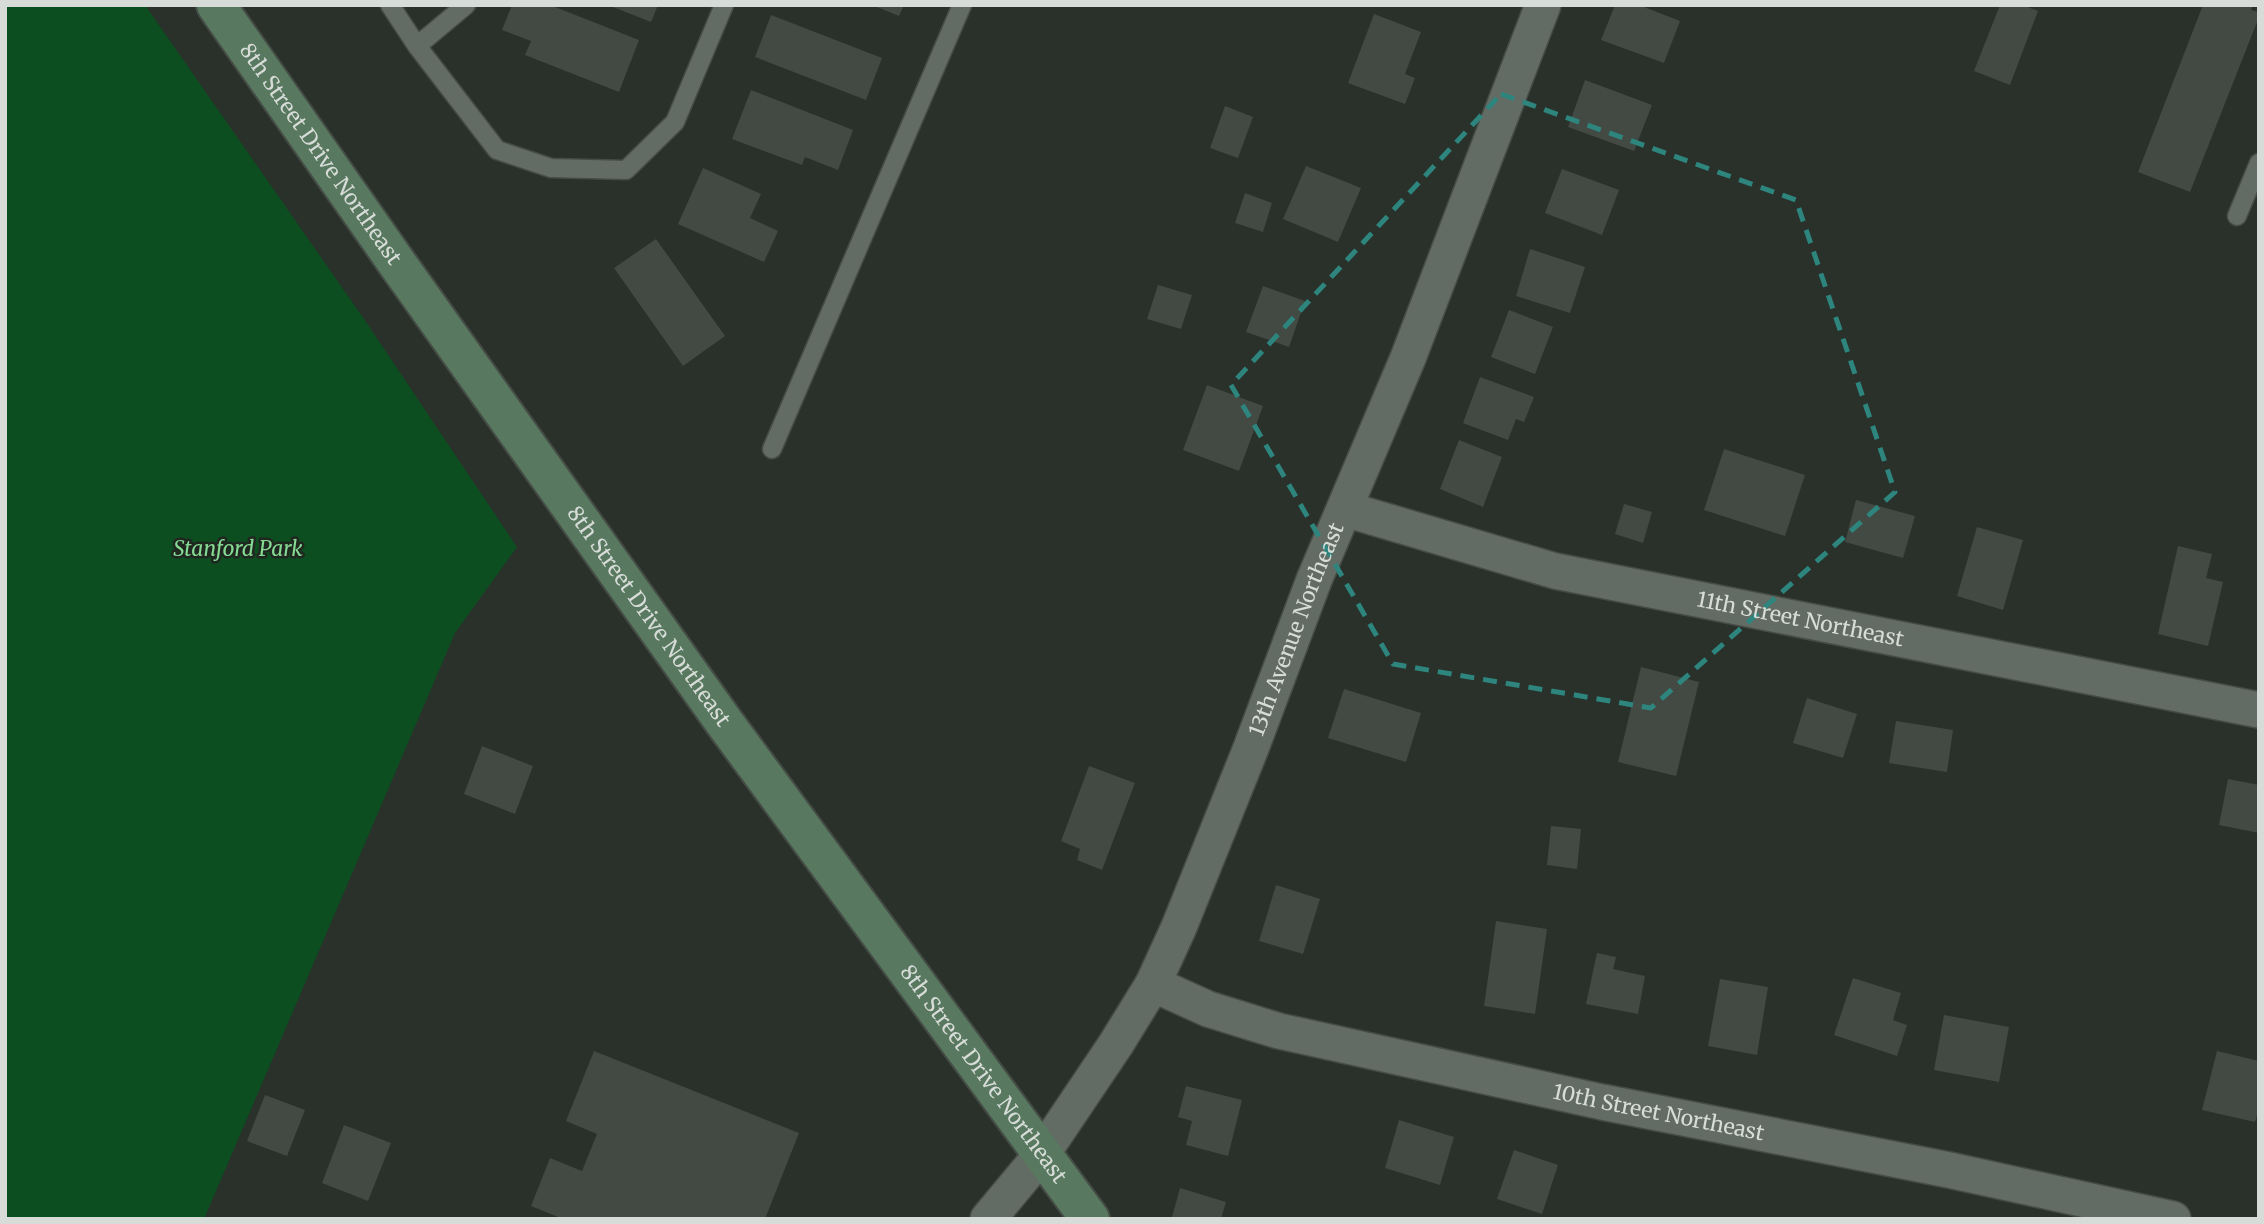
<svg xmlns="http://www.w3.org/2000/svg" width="2264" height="1224" viewBox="0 0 2264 1224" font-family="Merriweather,serif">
<rect width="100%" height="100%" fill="#29312a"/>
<path fill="#0d4e20" d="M 5,5 L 145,5 L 364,319 L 517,547 L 455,633 L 204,1219 L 5,1219 Z"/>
<path fill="#424a43" d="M 512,5 L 550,5 L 639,40 L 619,92 L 525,55 L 531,41 L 502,30 Z
M 608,5 L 658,5 L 651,22 Z
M 872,5 L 904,5 L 899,16 Z
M 1615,5 L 1639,5 L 1680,21 L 1664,63 L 1601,40 Z
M 2000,5 L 2023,5 L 2038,11 L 2010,85 L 1974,71 Z
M 2203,5 L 2253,5 L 2251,10 L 2259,12 L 2259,17 L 2190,192 L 2138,172 Z
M 1374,14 L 1421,32 L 1405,74 L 1415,78 L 1405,104 L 1348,83 Z
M 771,15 L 882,58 L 866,100 L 755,57 Z
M 1585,80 L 1652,105 L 1634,151 L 1568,127 Z
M 751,90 L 853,130 L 838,170 L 805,157 L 802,165 L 732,139 Z
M 1225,106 L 1253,117 L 1238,158 L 1210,148 Z
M 1306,166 L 1361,188 L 1338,242 L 1283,219 Z
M 703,168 L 761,194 L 750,218 L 778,231 L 764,262 L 678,224 Z
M 1562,169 L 1619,190 L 1602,235 L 1545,213 Z
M 1245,193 L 1272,203 L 1263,232 L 1235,223 Z
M 656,239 L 725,336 L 683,366 L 614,268 Z
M 1530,249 L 1585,267 L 1570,313 L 1516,296 Z
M 1158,285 L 1192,295 L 1181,329 L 1147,319 Z
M 1263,286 L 1305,301 L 1289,347 L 1246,332 Z
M 1509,310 L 1553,327 L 1535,374 L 1491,357 Z
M 1480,377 L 1534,397 L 1524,422 L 1516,419 L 1508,440 L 1463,423 Z
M 1207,385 L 1263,406 L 1239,471 L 1183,450 Z
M 1459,440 L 1502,457 L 1483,507 L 1440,489 Z
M 1724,449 L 1805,475 L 1785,536 L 1704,510 Z
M 1856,500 L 1915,516 L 1903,558 L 1845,542 Z
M 1624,504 L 1652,512 L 1643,543 L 1615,534 Z
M 1977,527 L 2023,540 L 2003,610 L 1957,596 Z
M 2178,546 L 2212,554 L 2206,578 L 2223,582 L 2208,646 L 2158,634 Z
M 1641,667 L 1699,682 L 1676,776 L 1618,762 Z
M 1344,689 L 1421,713 L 1406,762 L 1328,738 Z
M 1807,698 L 1857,714 L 1843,758 L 1793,743 Z
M 1896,721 L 1953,730 L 1947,772 L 1889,763 Z
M 482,746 L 533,766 L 515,814 L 464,794 Z
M 1089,766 L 1135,783 L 1102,870 L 1077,860 L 1080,849 L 1061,841 Z
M 2228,779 L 2259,785 L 2259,833 L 2219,825 Z
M 1551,826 L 1581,829 L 1577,869 L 1547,865 Z
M 1276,885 L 1320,899 L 1303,954 L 1259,941 Z
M 1496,921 L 1547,929 L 1535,1014 L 1484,1006 Z
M 1597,953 L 1616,957 L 1613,969 L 1645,976 L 1638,1014 L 1586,1004 Z
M 1853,978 L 1901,993 L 1893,1020 L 1907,1025 L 1897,1056 L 1834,1035 Z
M 1720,979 L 1768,987 L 1757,1055 L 1708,1046 Z
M 1944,1015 L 2009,1027 L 1999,1082 L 1934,1070 Z
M 594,1051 L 799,1133 L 765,1219 L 563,1219 L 531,1206 L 550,1158 L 582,1171 L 597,1134 L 566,1121 Z
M 2217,1051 L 2259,1061 L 2259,1108 L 2255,1122 L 2202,1110 Z
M 1186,1086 L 1242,1100 L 1228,1156 L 1186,1145 L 1192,1121 L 1178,1117 Z
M 265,1095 L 305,1110 L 287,1156 L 247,1141 Z
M 1399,1120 L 1454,1137 L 1440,1185 L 1385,1168 Z
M 344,1125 L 391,1143 L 368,1201 L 322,1183 Z
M 1514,1150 L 1558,1165 L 1542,1214 L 1497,1199 Z
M 1180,1188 L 1226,1202 L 1221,1219 L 1179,1219 L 1172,1217 Z"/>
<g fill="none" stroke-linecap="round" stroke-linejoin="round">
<defs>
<path id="lane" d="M 390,5 L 417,46 L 497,150 L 551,168 L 626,170 L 675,122 L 724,5
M 417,46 L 466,5
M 2237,216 L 2259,163
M 772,449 L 962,5"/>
<g id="street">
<path id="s1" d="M 1345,509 L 1555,571 L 2259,710"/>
<path id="s2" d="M 1153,984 L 1208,1009 L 1279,1031 L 1602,1102 L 1949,1170 L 2173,1219"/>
<path id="s3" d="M 988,1219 L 1042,1154 L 1116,1044 L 1153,984 L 1179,927 L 1251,748 L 1314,580 L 1408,358 L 1543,5"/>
</g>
<g id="secondary">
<path id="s4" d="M 216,5 L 394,259 L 724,722 L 1090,1219"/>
</g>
</defs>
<use href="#lane" stroke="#454c46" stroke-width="21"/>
<use href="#street" stroke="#454c46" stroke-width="38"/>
<use href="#secondary" stroke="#454c46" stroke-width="42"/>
<use href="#lane" stroke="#636c64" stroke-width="18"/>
<use href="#street" stroke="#636c64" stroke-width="35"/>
<use href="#secondary" stroke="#58795f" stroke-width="38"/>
</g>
<path fill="none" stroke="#2d857e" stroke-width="5" stroke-dasharray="14 9" stroke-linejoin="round" d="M 1501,94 L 1796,200 L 1895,492 L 1651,708 L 1393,664 L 1231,385 Z"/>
<g text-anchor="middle" stroke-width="5" stroke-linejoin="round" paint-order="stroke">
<g font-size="21" fill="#d7dcd8" stroke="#202720">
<text dy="7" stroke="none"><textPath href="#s4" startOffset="182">8th Street Drive Northeast</textPath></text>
<text dy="7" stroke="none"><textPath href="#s4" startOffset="749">8th Street Drive Northeast</textPath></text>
<text dy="7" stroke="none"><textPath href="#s1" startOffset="469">11th Street Northeast</textPath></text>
<text dy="7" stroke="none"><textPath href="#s3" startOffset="670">13th Avenue Northeast</textPath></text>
<text dy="7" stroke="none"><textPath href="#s4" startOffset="1316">8th Street Drive Northeast</textPath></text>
<text dy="7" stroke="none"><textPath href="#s2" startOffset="523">10th Street Northeast</textPath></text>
</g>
<g font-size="21" font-style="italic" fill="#85db93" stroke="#202720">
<text x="238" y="556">Stanford Park</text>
</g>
</g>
<rect width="2264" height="1224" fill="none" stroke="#d7dcd8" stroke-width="14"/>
</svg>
